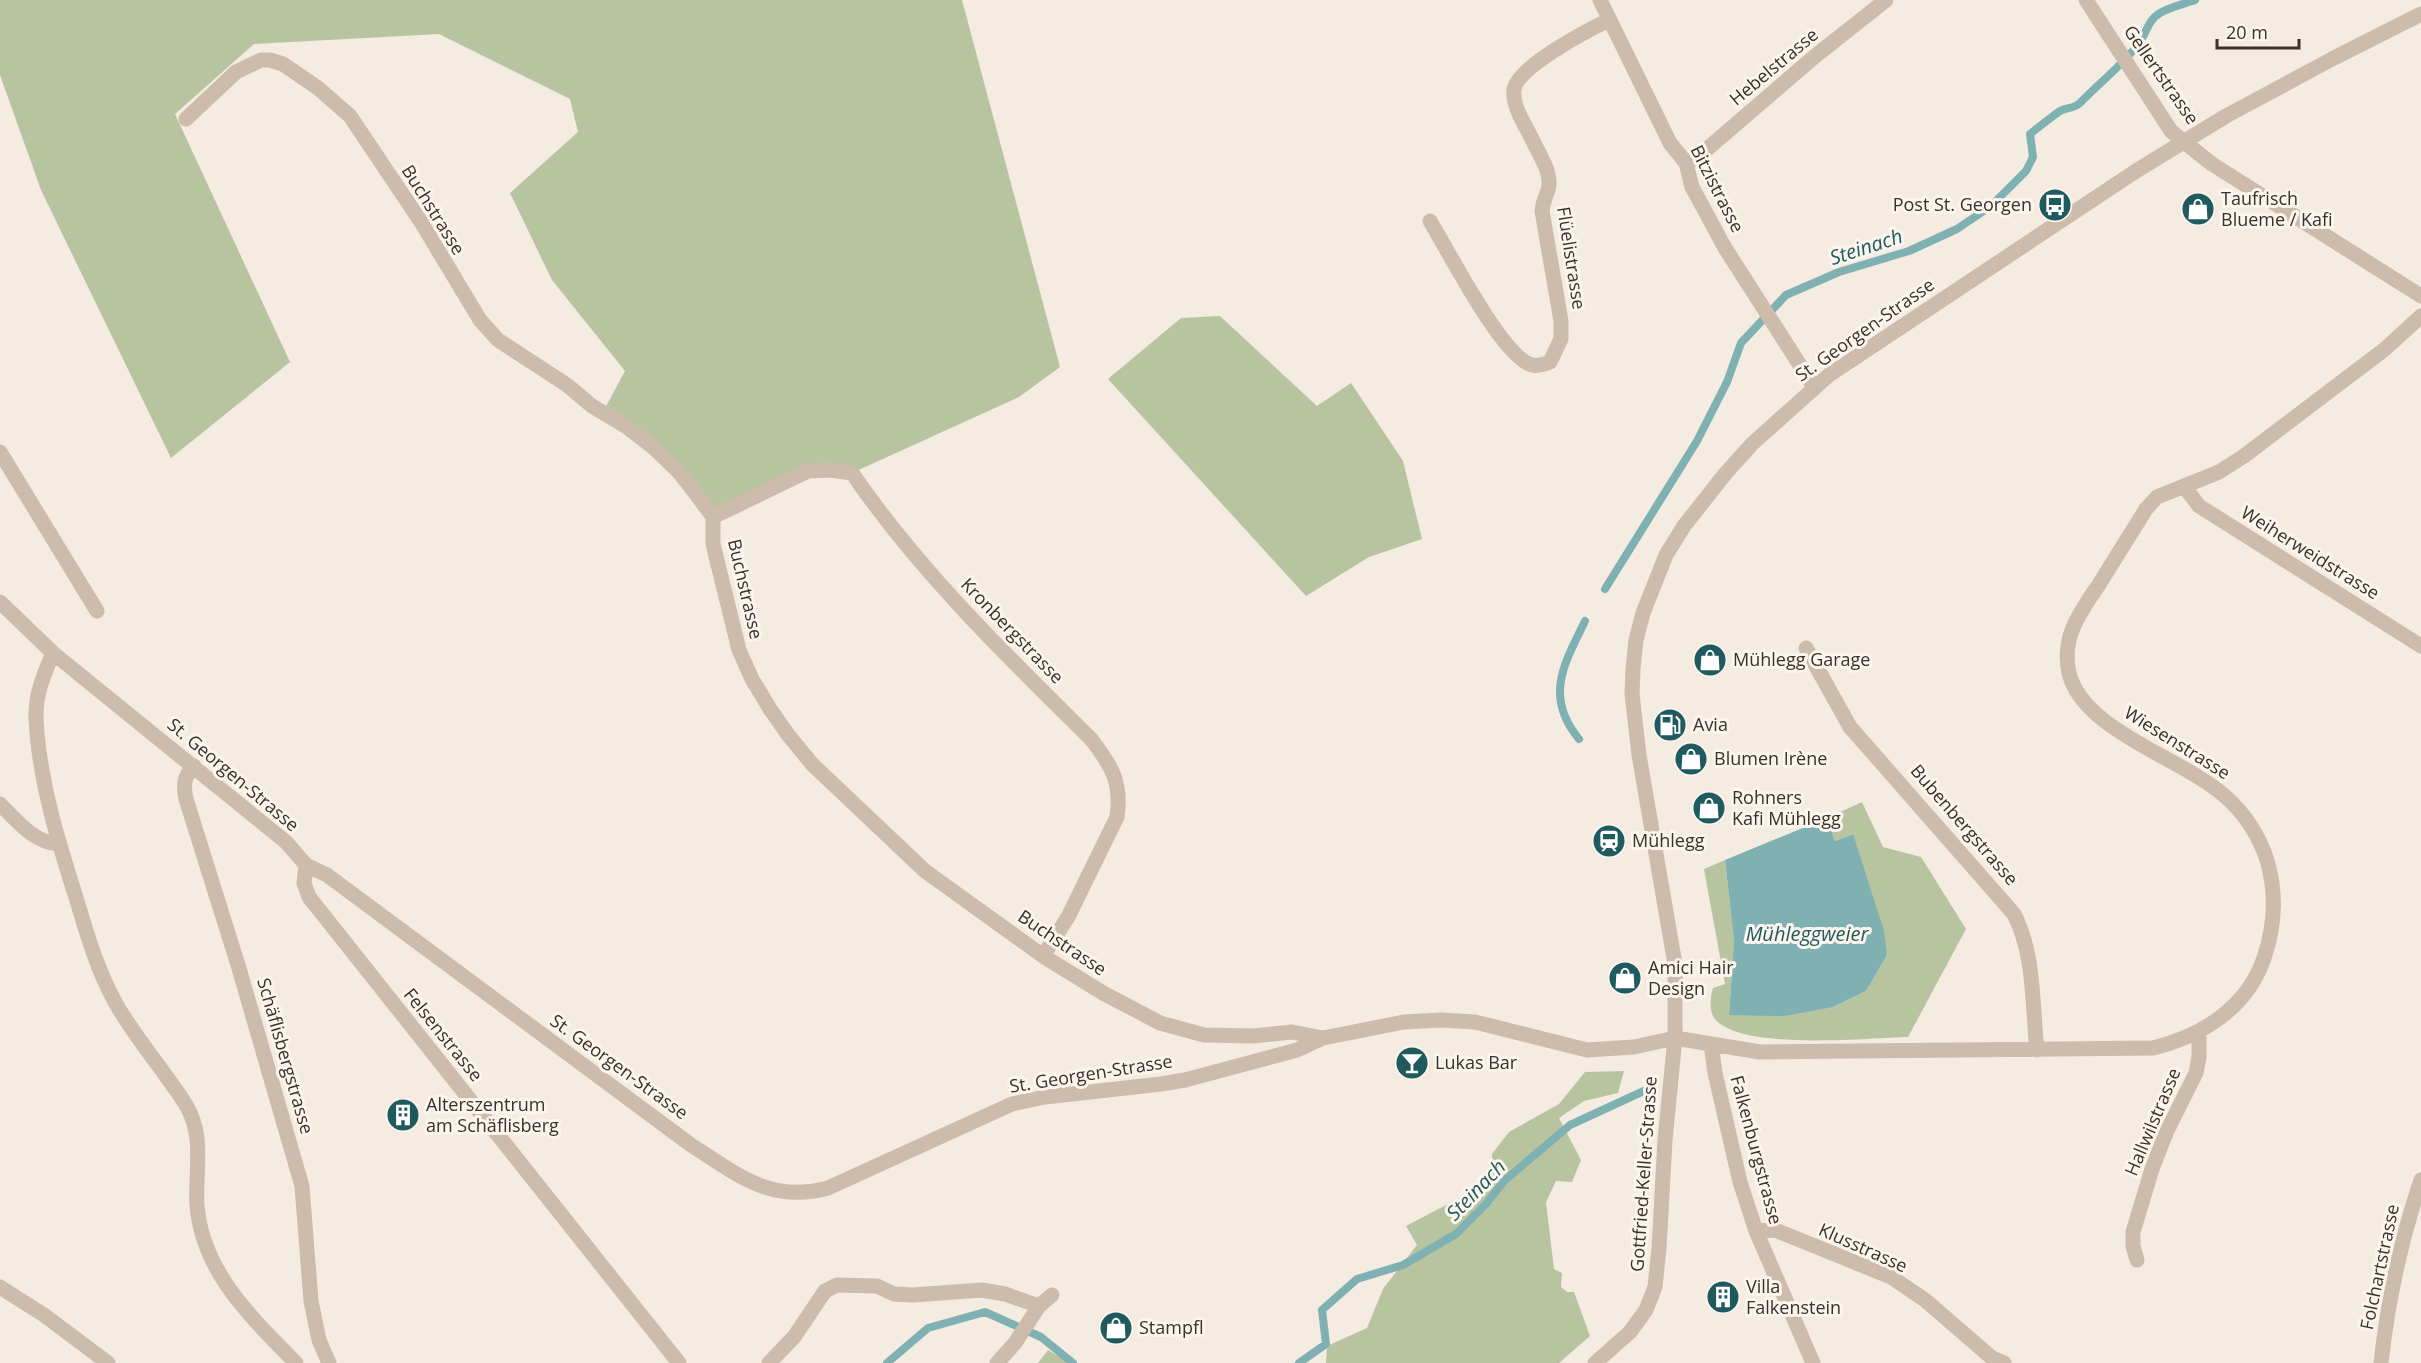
<svg xmlns="http://www.w3.org/2000/svg" width="2421" height="1363" viewBox="0 0 2421 1363" font-family="'Open Sans',sans-serif">
<rect width="100%" height="100%" fill="#f4ebe1"/>
<path fill="#b8c4a0" d="M 0,0 L 962,0 L 1060,367 L 1019,397 L 852,473 L 830,470 L 713,517 L 696,494 L 603,412 L 625,371 L 552,280 L 510,193 L 578,132 L 570,99 L 439,34 L 254,44 L 175,114 L 290,362 L 171,458 L 41,190 L 0,75 Z
M 1220,316 L 1317,406 L 1351,383 L 1403,461 L 1422,539 L 1369,557 L 1306,596 L 1108,379 L 1181,318 Z
M 1862,802 L 1883,847 L 1921,857 L 1966,929 L 1908,1037 C 1865,1038 1750,1050 1718,1022 C 1708,1014 1710,999 1713,988 L 1725,984 L 1704,869 L 1725,860 L 1734,941 L 1729,1015 L 1833,1007 L 1866,991 L 1887,955 L 1852,834 L 1835,841 L 1827,818 Z
M 1624,1071 L 1618,1093 L 1584,1101 L 1559,1118 L 1581,1160 L 1572,1182 L 1556,1181 L 1546,1202 L 1554,1269 L 1562,1273 L 1561,1287 L 1567,1292 L 1574,1292 L 1590,1336 L 1559,1363 L 1326,1363 L 1327,1346 L 1367,1328 L 1383,1289 L 1417,1245 L 1406,1226 L 1492,1181 L 1492,1154 L 1509,1132 L 1559,1104 L 1585,1072 Z
M 1048,1350 L 1070,1363 L 1038,1363 Z"/>
<path fill="#7fb0b2" d="M 1827,818 L 1835,841 L 1853,834 L 1884,931 L 1887,955 L 1866,991 L 1833,1007 L 1784,1016 L 1729,1015 L 1734,941 L 1725,860 Z"/>
<g fill="none" stroke-linecap="round" stroke-linejoin="round">
<path stroke="#7fb0b2" stroke-width="8" d="M 1605,589 L 1697,441 L 1727,382 L 1741,343 L 1786,295 L 1839,272 L 1909,251 L 1957,229 L 1991,206 L 2026,171 L 2033,157 L 2030,134 C 2040,126 2050,118 2060,111 C 2067,107 2075,109 2081,102 C 2099,83 2123,65 2139,43 C 2147,32 2148,20 2160,13 C 2170,7 2184,4 2195,0
M 1579,739 C 1544,697 1564,664 1585,621
M 887,1363 L 928,1328 L 985,1312 L 1041,1337 L 1073,1363
M 1299,1363 L 1326,1344 L 1322,1310 L 1357,1279 L 1403,1265 L 1456,1234 L 1486,1204 L 1504,1181 L 1570,1125 L 1646,1090"/>
<path stroke="#cdbbac" stroke-width="15" d="M 1600,0 L 1670,143 L 1686,163 L 1692,187 L 1725,248 L 1814,387
M 2086,0 L 2171,131 L 2184,142
M 186,119 L 236,72 L 261,60 L 270,60 L 283,64 L 318,88 L 350,116 L 421,222 L 480,320 L 498,340 L 567,385 L 592,406 L 627,427 L 653,447 L 678,471 L 696,494 L 713,517 L 713,544 L 739,650 L 752,679 L 770,709 L 789,736 L 812,764 L 925,871 L 1043,956 L 1103,993 L 1160,1023 L 1204,1035 L 1253,1036 L 1292,1032 L 1323,1038
M 1686,163 L 1699,156 L 1814,57 L 1886,0
M 1430,221 C 1448,250 1502,357 1532,365 C 1539,367 1544,364 1550,362 L 1561,339 L 1561,321 L 1542,211 C 1543,198 1549,193 1549,184 C 1550,170 1539,154 1533,141 C 1526,126 1512,107 1514,90 C 1517,67 1588,30 1609,20
M 0,452 L 97,611
M 2184,486 L 2199,506 L 2421,646
M 713,517 L 808,471 L 830,470 L 852,473 C 920,572 1006,655 1091,739 C 1112,766 1122,783 1117,817 L 1068,917 L 1043,956
M 0,602 L 53,653 L 286,842 L 306,865 L 327,875 L 691,1145 C 737,1174 770,1204 828,1188 L 1012,1104 L 1045,1097 L 1161,1084 L 1185,1080 L 1297,1050 L 1323,1038 L 1404,1022 L 1441,1020 L 1475,1022 L 1587,1050 L 1634,1047 L 1675,1038 L 1760,1052 L 2153,1048 C 2202,1036 2247,1008 2264,958 C 2275,926 2277,894 2267,860 C 2259,836 2245,814 2226,797 C 2183,758 2083,731 2069,673 C 2066,659 2067,642 2073,628 C 2079,613 2089,599 2098,586 C 2114,560 2130,535 2146,509 L 2157,497 L 2219,472 L 2244,456 L 2385,349 L 2421,316
M 1806,648 L 1850,727 L 2014,914 C 2035,955 2032,1005 2037,1050
M 53,653 C 44,674 35,695 36,718 C 39,782 59,844 78,904 C 88,938 98,971 115,1002 C 130,1029 151,1055 169,1080 C 177,1092 186,1102 191,1115 C 203,1143 195,1176 197,1205 C 202,1272 252,1318 296,1363
M 194,766 C 184,776 183,785 186,799 L 238,965 L 302,1186 L 311,1301 L 319,1340 L 329,1363
M 0,804 C 17,821 34,843 59,844
M 306,865 L 304,883 L 309,897 L 679,1363
M 1711,1044 L 1715,1073 L 1740,1182 L 1756,1231 L 1813,1363
M 1756,1231 L 1775,1230 L 1891,1277 L 1925,1300 L 1992,1358 L 2004,1363
M 2137,1260 L 2133,1246 L 2133,1232 L 2152,1169 L 2166,1133 L 2196,1073 L 2199,1057 L 2199,1032
M 0,1287 L 44,1315 L 108,1363
M 769,1363 L 794,1337 L 825,1291 L 837,1285 L 877,1286 L 894,1294 L 913,1295 L 982,1290 L 1005,1294 L 1039,1306 L 1052,1295
M 997,1363 L 1015,1343 L 1039,1306
M 2381,1363 C 2388,1300 2401,1239 2421,1180"/>
<path stroke="#cdbbac" stroke-width="15" d="M 2184,142 L 2212,164 L 2421,296
M 1595,1363 L 1630,1332 L 1646,1310 L 1655,1287 L 1659,1248 L 1665,1140 L 1675,1038 L 1675,964 L 1639,755 L 1632,694 L 1633,669 L 1636,640 L 1643,613 L 1666,555 L 1684,526 L 1725,474 L 1752,444 L 1829,375 L 2136,171 L 2226,116 L 2332,59 L 2421,14"/>
</g>
<defs>
<symbol id="bus-disc" viewBox="-11 -11 22 22"><circle r="9.5" fill="#1f5a5e" stroke="#fbf5ee"/><path d="M-5-6H5V4H4V6H2V4H-2V6H-4V4H-5ZM-3.5-4V0h7V-4ZM-3.5 1.2v1.5H-2V1.2ZM2 1.2v1.5H3.5V1.2Z" fill="#fff"/></symbol>
<symbol id="shop-disc" viewBox="-11 -11 22 22"><circle r="9.5" fill="#1f5a5e" stroke="#fbf5ee"/><path d="M-5-2.5h2.3a2.7 3.5 0 0 1 5.4 0H5L5.5 6h-11ZM-1.5-2.5h3a1.5 2.3 0 0 0-3 0Z" fill="#fff"/></symbol>
<symbol id="fuel-disc" viewBox="-11 -11 22 22"><circle r="9.5" fill="#1f5a5e" stroke="#fbf5ee"/><path d="M-5.5-6h7V0h2V4h1.3V-2.5L3-4.5l.8-.8L6-3V5H2.5V1h-1V6h-7ZM-4.2-4.7v3.2H.2V-4.7Z" fill="#fff"/></symbol>
<symbol id="station-disc" viewBox="-11 -11 22 22"><circle r="9.5" fill="#1f5a5e" stroke="#fbf5ee"/><path d="M-3-6H3Q5-6 5-4V2Q5 4 3 4L4.5 6H3L1.5 4h-3L-3 6H-4.5L-3 4Q-5 4-5 2V-4Q-5-6-3-6ZM-3.5-4v3h7v-3ZM-3.5 1v1.5H-2V1ZM2 1v1.5H3.5V1Z" fill="#fff"/></symbol>
<symbol id="bar-disc" viewBox="-11 -11 22 22"><circle r="9.5" fill="#1f5a5e" stroke="#fbf5ee"/><path d="M-6-5H6L.8 .8V4.5H3.5V6h-7V4.5H-.8V.8Z" fill="#fff"/></symbol>
<symbol id="building-disc" viewBox="-11 -11 22 22"><circle r="9.5" fill="#1f5a5e" stroke="#fbf5ee"/><path d="M-4-6H4V6H1V3H-1V6H-4ZM-2.5-4.3h1.7v1.8h-1.7ZM.8-4.3h1.7v1.8H.8ZM-2.5-1h1.7V.8h-1.7ZM.8-1h1.7V.8H.8Z" fill="#fff"/></symbol>
</defs>
<g fill-rule="evenodd">
<use href="#bus-disc" x="2036" y="186" width="38" height="38"/>
<use href="#shop-disc" x="2179" y="190" width="38" height="38"/>
<use href="#shop-disc" x="1691" y="641" width="38" height="38"/>
<use href="#fuel-disc" x="1651" y="706" width="38" height="38"/>
<use href="#shop-disc" x="1672" y="740" width="38" height="38"/>
<use href="#shop-disc" x="1690" y="789" width="38" height="38"/>
<use href="#station-disc" x="1590" y="822" width="38" height="38"/>
<use href="#shop-disc" x="1606" y="959" width="38" height="38"/>
<use href="#bar-disc" x="1393" y="1044" width="38" height="38"/>
<use href="#building-disc" x="384" y="1096" width="38" height="38"/>
<use href="#building-disc" x="1704" y="1278" width="38" height="38"/>
<use href="#shop-disc" x="1097" y="1309" width="38" height="38"/>
</g>
<g text-anchor="middle" stroke-width="6" stroke-linejoin="round" paint-order="stroke">
<g font-size="18" fill="#3b302b" stroke="#fbf5ee">
<text transform="translate(1774 67) rotate(-40)" y="6">Hebelstrasse</text>
<text transform="translate(2161 75) rotate(55)" y="6">Gellertstrasse</text>
<text transform="translate(1717 189) rotate(63)" y="6">Bitzistrasse</text>
<text transform="translate(433 210) rotate(58)" y="6">Buchstrasse</text>
<text transform="translate(1571 258) rotate(81)" y="6">Flüelistrasse</text>
<text transform="translate(1865 330) rotate(-35)" y="6">St. Georgen-Strasse</text>
<text transform="translate(2310 553) rotate(32)" y="6">Weiherweidstrasse</text>
<text transform="translate(745 589) rotate(77)" y="6">Buchstrasse</text>
<text transform="translate(1012 631) rotate(46)" y="6">Kronbergstrasse</text>
<text transform="translate(2177 743) rotate(32)" y="6">Wiesenstrasse</text>
<text transform="translate(233 775) rotate(40)" y="6">St. Georgen-Strasse</text>
<text transform="translate(1964 825) rotate(49)" y="6">Bubenbergstrasse</text>
<text transform="translate(1062 943) rotate(34)" y="6">Buchstrasse</text>
<text transform="translate(443 1035) rotate(51)" y="6">Felsenstrasse</text>
<text transform="translate(285 1056) rotate(74)" y="6">Schäflisbergstrasse</text>
<text transform="translate(619 1067) rotate(36)" y="6">St. Georgen-Strasse</text>
<text transform="translate(1091 1074) rotate(-9)" y="6">St. Georgen-Strasse</text>
<text transform="translate(2153 1122) rotate(-67)" y="6">Hallwilstrasse</text>
<text transform="translate(1756 1150) rotate(75)" y="6">Falkenburgstrasse</text>
<text transform="translate(1644 1174) rotate(-86)" y="6">Gottfried-Keller-Strasse</text>
<text transform="translate(1863 1248) rotate(24)" y="6">Klusstrasse</text>
<text transform="translate(2380 1267) rotate(-78)" y="6">Folchartstrasse</text>
</g>
<g font-size="18" fill="#3b302b" stroke="#fbf5ee" text-anchor="start">
<text x="2221" y="205">Taufrisch<tspan x="2221" dy="21">Blueme / Kafi</tspan></text>
<text x="2032" y="211" text-anchor="end">Post St. Georgen</text>
<text x="1733" y="666">Mühlegg Garage</text>
<text x="1693" y="731">Avia</text>
<text x="1714" y="765">Blumen Irène</text>
<text x="1732" y="804">Rohners<tspan x="1732" dy="21">Kafi Mühlegg</tspan></text>
<text x="1632" y="847">Mühlegg</text>
<text x="1648" y="974">Amici Hair<tspan x="1648" dy="21">Design</tspan></text>
<text x="1435" y="1069">Lukas Bar</text>
<text x="426" y="1111">Alterszentrum<tspan x="426" dy="21">am Schäflisberg</tspan></text>
<text x="1746" y="1293">Villa<tspan x="1746" dy="21">Falkenstein</tspan></text>
<text x="1139" y="1334">Stampfl</text>
</g>
<g font-size="20" font-style="italic" fill="#1f5a5e" stroke="#fbf5ee">
<text transform="translate(1866 247) rotate(-18)" y="7">Steinach</text>
<text x="1807" y="941">Mühleggweier</text>
<text transform="translate(1476 1190) rotate(-46)" y="7">Steinach</text>
</g>
</g>
<path d="M2217 39v9h82v-9" fill="none" stroke="#3b302b" stroke-width="3"/>
<text x="2226" y="39" font-size="18" fill="#3b302b" stroke="#fbf5ee" stroke-width="4.5" paint-order="stroke">20 m</text>
</svg>
